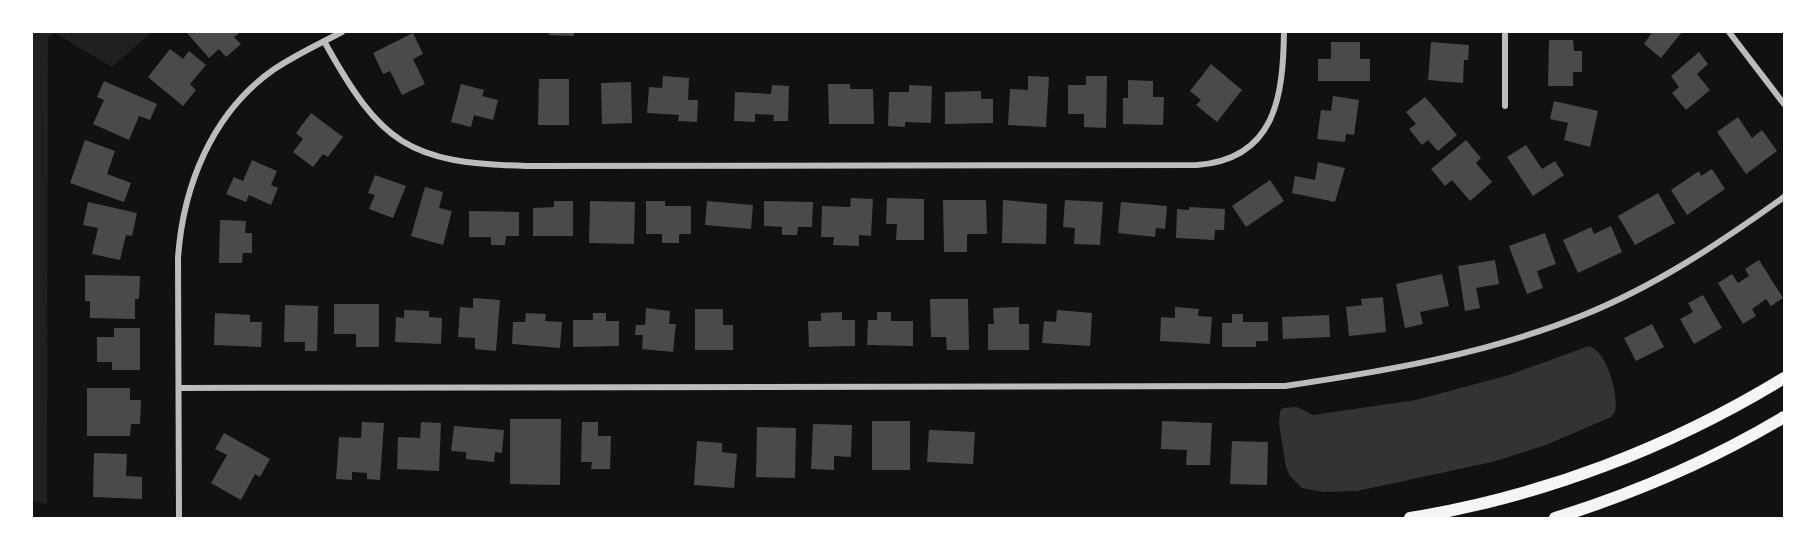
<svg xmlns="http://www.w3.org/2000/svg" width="1816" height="550" viewBox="0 0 1816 550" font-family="'Space Grotesk',sans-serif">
<rect width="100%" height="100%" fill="#111"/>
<path fill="#202020" d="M 32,32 L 152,32 L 112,67 L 55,33 L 48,37 L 47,504 L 32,501 Z"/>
<path fill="#333" d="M 1589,346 C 1607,351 1619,395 1615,412 L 1611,417 L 1546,445 L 1492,462 L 1357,491 L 1324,492 L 1302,488 L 1290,476 L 1286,467 L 1279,424 L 1280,411 L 1283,408 L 1297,407 L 1313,415 L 1416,400 L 1509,375 Z"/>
<path fill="#4a4a4a" d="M 190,32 L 241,32 L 234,37 L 241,44 L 226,57 L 219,49 L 209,58 L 187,33 Z
M 549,32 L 574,32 L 574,36 L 549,35 Z
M 1648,32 L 1682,32 L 1661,58 L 1644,44 L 1651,34 Z
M 413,33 L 423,54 L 413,59 L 425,84 L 402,95 L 390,71 L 383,74 L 373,53 Z
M 1549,40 L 1573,40 L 1574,51 L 1582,51 L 1582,72 L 1573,72 L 1573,86 L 1548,86 Z
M 1331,42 L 1360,42 L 1360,59 L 1370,59 L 1370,81 L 1318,81 L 1318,59 L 1331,59 Z
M 1431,42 L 1469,45 L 1468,60 L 1464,60 L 1463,83 L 1428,80 Z
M 170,49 L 183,59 L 189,51 L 206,65 L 190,84 L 196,90 L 183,106 L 148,77 Z
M 1699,52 L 1708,64 L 1697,74 L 1710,90 L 1686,110 L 1672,93 L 1679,87 L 1671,76 Z
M 1211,64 L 1242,90 L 1217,122 L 1196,105 L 1201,100 L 1190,91 Z
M 663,76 L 689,78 L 688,100 L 698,100 L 697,122 L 678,121 L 679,115 L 647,113 L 649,87 L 662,88 Z
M 1028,76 L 1049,77 L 1046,127 L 1008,125 L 1010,89 L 1028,90 Z
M 1086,76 L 1107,76 L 1106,128 L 1084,127 L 1084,114 L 1068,114 L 1068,85 L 1086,85 Z
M 539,79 L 569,79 L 569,125 L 538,125 Z
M 1128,80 L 1153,81 L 1153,97 L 1164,97 L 1163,125 L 1123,124 L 1123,98 L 1128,98 Z
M 104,81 L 157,104 L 150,120 L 139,116 L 129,140 L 93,124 L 104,100 L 97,97 Z
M 631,82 L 632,123 L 602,124 L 601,83 Z
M 461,84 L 484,90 L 482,96 L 498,100 L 493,120 L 474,115 L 471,127 L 451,122 Z
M 828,84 L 850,84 L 850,89 L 873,89 L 874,124 L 829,124 Z
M 772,85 L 789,86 L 788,121 L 773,121 L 774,115 L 755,114 L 755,122 L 734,121 L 735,92 L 771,94 Z
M 909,85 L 932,86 L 931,123 L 905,122 L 905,127 L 888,126 L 889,92 L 909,92 Z
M 981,91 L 981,99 L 993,99 L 993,123 L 945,124 L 945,92 Z
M 1333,96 L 1359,100 L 1354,135 L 1346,134 L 1345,142 L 1317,139 L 1321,110 L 1331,111 Z
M 1425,97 L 1457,135 L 1438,151 L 1428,140 L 1422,145 L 1409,129 L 1416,124 L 1406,112 Z
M 1554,101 L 1598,111 L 1590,147 L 1564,140 L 1568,123 L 1550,119 Z
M 311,113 L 343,137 L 328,157 L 323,154 L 313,167 L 293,152 L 303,139 L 296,133 Z
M 1738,117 L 1752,138 L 1762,130 L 1777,151 L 1746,174 L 1717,132 Z
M 85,140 L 115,151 L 107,174 L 131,183 L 124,202 L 70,183 Z
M 1466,140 L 1481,158 L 1476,163 L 1492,182 L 1470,201 L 1452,180 L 1445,186 L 1431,169 Z
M 1526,145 L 1542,169 L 1555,161 L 1564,175 L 1533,196 L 1507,157 Z
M 252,160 L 277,171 L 271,185 L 278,188 L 271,205 L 249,195 L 246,202 L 226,194 L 234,177 L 243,181 Z
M 1318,162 L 1345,168 L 1335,202 L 1292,193 L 1295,176 L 1315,180 Z
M 1712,169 L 1725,189 L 1687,215 L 1671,190 L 1699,171 L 1701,176 Z
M 375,175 L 406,186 L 393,218 L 369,209 L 375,195 L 368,193 Z
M 1270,180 L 1284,201 L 1246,227 L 1232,206 Z
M 425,187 L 443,192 L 439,208 L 452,211 L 443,245 L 411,236 Z
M 1658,193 L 1675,223 L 1635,245 L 1618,216 Z
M 851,198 L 873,199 L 871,236 L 859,235 L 859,246 L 833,245 L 834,237 L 821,237 L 822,206 L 850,207 Z
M 887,198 L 924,199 L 924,240 L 896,240 L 897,224 L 886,224 Z
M 943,200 L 986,200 L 987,234 L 967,234 L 967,252 L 944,252 Z
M 1003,200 L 1047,204 L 1046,244 L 1002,243 Z
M 1065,200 L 1103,202 L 1100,245 L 1074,244 L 1075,228 L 1063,227 Z
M 554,201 L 573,201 L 573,236 L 533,236 L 533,208 L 554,207 Z
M 590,201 L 635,202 L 634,244 L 589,243 Z
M 646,201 L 665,201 L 665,206 L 691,206 L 691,234 L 679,234 L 679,243 L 662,243 L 662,234 L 646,234 Z
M 707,201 L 753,205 L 751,229 L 705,225 Z
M 764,201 L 813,202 L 812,227 L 798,227 L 797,235 L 782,235 L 782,227 L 764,226 Z
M 88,202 L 137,213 L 132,236 L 126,235 L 120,260 L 92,254 L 98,228 L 83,225 Z
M 1121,202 L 1167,206 L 1165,229 L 1156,228 L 1155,237 L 1118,233 Z
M 1189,207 L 1225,209 L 1224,230 L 1215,230 L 1214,240 L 1176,238 L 1177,209 L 1189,210 Z
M 469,211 L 519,212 L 519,236 L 506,236 L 505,245 L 491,245 L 491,237 L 469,237 Z
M 220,220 L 246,221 L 245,233 L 252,233 L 252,253 L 243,253 L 242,263 L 219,263 Z
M 1611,226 L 1622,252 L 1578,273 L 1563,240 L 1591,227 L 1594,234 Z
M 1545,233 L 1556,264 L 1537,271 L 1543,288 L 1527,294 L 1509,246 Z
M 1495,260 L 1499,284 L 1476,288 L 1480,308 L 1465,311 L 1458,266 Z
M 1759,260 L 1783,298 L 1771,306 L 1766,299 L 1752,309 L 1756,316 L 1743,324 L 1718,283 L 1732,274 L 1738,283 L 1749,276 L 1745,269 Z
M 1442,274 L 1449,306 L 1420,312 L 1423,324 L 1405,328 L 1396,284 Z
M 85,275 L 140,276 L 139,299 L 135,299 L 135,319 L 90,318 L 90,301 L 85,301 Z
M 1703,295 L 1722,328 L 1694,344 L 1680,319 L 1693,312 L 1688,303 Z
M 1383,297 L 1386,332 L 1349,336 L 1346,307 L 1362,305 L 1361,299 Z
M 473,298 L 500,300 L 496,351 L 475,349 L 475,338 L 458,337 L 460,307 L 473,308 Z
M 930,299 L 968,299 L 969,350 L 947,350 L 946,337 L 931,337 Z
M 334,304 L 379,304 L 379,347 L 356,347 L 356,334 L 334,334 Z
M 285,305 L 318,306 L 317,351 L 305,351 L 305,342 L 284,342 Z
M 1019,307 L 1019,324 L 1029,324 L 1029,350 L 988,350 L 988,324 L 994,324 L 993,308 Z
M 1175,307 L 1199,309 L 1198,316 L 1212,317 L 1210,344 L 1160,341 L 1161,317 L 1175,318 Z
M 646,308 L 670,311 L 669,324 L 676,324 L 673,352 L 642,349 L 643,335 L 635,335 L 636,325 L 645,325 Z
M 695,309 L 723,309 L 723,325 L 733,325 L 733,350 L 695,350 Z
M 404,310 L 429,311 L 429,317 L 442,318 L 441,344 L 395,342 L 396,317 L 404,318 Z
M 1057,310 L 1092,313 L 1090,346 L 1042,343 L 1044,321 L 1056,322 Z
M 842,312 L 842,320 L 855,320 L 855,346 L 809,347 L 808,321 L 821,321 L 821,313 Z
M 877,312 L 891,312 L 891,321 L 913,321 L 913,346 L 867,345 L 868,320 L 877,320 Z
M 215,313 L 250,315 L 250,322 L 262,322 L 261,347 L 214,345 Z
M 526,313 L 546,314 L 545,321 L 562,322 L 560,348 L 512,344 L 513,322 L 525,322 Z
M 593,313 L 606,313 L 606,321 L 619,321 L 619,346 L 573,347 L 573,320 L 593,320 Z
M 1232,314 L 1243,314 L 1243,322 L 1268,322 L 1268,341 L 1256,341 L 1256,347 L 1222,347 L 1222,323 L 1232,323 Z
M 1329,315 L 1330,337 L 1283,339 L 1282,317 Z
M 1652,324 L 1664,347 L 1636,361 L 1624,338 Z
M 114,328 L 140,328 L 140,370 L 112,370 L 112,362 L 97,362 L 97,337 L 114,337 Z
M 87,388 L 130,388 L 130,400 L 141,400 L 140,424 L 131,424 L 130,436 L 87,436 Z
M 510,419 L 561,419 L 560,485 L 510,484 Z
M 872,421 L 910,421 L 910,470 L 872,470 Z
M 1162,421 L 1212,423 L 1210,465 L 1186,465 L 1187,450 L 1161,449 Z
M 362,422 L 384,423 L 380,480 L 367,479 L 367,473 L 352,472 L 352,480 L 336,479 L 339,437 L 361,438 Z
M 421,422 L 441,423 L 439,471 L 397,469 L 398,437 L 420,438 Z
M 582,422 L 598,422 L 598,436 L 611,436 L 610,469 L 591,469 L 592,462 L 581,462 Z
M 813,424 L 852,425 L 851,457 L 834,456 L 834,470 L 811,469 Z
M 454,426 L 504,430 L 502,453 L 495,452 L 494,462 L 466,459 L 466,452 L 451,451 Z
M 757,427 L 796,428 L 795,478 L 756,477 Z
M 929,430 L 975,432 L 973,464 L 927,462 Z
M 224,433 L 270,459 L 260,477 L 255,474 L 241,500 L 211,483 L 227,455 L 215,449 Z
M 697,441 L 722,443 L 722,452 L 737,454 L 734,488 L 694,485 Z
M 1232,441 L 1268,442 L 1267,485 L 1230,484 Z
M 94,453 L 127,454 L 126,476 L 142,477 L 142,499 L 93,497 Z"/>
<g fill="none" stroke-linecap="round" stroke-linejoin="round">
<path stroke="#bcbcbc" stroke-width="6" d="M 1505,32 L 1505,106
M 1729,32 L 1784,104
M 324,41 C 381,144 408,163 526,166 L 1197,165 C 1276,159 1283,96 1284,32
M 180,388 L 1285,386 C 1386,371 1486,354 1581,316 C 1654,287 1720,243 1784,197
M 179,518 L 178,258 C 183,186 212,113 273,70 C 295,55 319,44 342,32"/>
<path stroke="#f5f5f5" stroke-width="12" d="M 1410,518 C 1542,497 1671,447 1784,378
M 1555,518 C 1635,493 1712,460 1784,417"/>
</g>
<rect width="1816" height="550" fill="none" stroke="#ffffff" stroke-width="66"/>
</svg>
